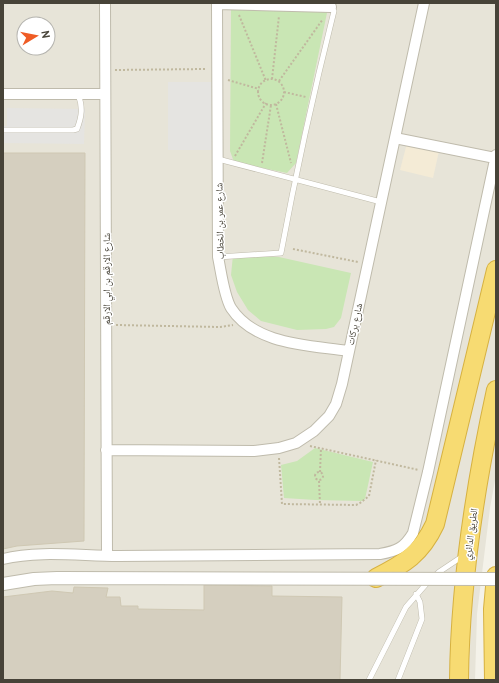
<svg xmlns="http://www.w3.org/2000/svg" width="499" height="683" viewBox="0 0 499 683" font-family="'PT Sans','Noto Naskh Arabic',sans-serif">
<rect width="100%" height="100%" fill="#f4f2e9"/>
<path fill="#e7e4d8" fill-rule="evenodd" d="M 3,3 L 496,3 L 496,475 L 490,508 L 477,614 L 475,680 L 3,680 ZM 24,24 L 48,24 L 48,48 L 24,48 Z"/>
<path fill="#f4ebd6" d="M 407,143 L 439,151 L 433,178 L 400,170 Z"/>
<path fill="#c9e6b4" d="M 231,7 L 328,8 L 296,163 L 287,173 L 234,162 L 230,151 Z
M 233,255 L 279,257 L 351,273 L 341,318 L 334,327 L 326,329 L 297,330 L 261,321 L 248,310 L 237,292 L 231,275 Z
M 315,448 L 373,462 L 365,499 L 362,501 L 315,500 L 284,498 L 281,465 L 297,461 Z"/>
<path fill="#e5e4e1" d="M 168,82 L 212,82 L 212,150 L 168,150 Z
M 7,108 L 85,109 L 84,144 L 3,143 L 3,126 L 7,126 Z"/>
<path fill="#d5cfbf" stroke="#cfc8b3" d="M 3,153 L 85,153 L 84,541 L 17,546 L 3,549 Z
M 204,585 L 272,586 L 272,596 L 342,597 L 340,680 L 3,680 L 3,597 L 52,591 L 73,593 L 74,587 L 108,588 L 106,597 L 120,597 L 121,606 L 138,606 L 138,609 L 204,610 Z"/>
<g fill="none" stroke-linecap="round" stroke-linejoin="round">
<defs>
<path id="service" d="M 3,130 L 73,130 L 77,129 C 82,116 83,107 78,94
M 218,159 L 381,202
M 218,257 L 281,253 C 296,172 314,91 334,11 L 331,7
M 369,680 L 406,607 L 427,583 L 439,572 L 463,556
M 398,680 L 422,619 L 420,602 L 416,594"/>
<path id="minor" d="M 105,3 L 107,556
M 217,3 L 218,257 C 221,271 224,296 231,308 C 255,345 309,345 348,351
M 217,4 L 331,7
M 3,94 L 105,94
M 395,138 L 495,158
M 106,450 L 254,451 L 279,448 L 296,443 L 314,431 L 329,416 L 336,404 L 342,384 L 424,3
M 3,559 C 39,550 81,556 118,556 C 206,555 293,554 380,554 C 397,551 404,548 413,533 L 428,472 L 496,155"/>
<path id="motorway" d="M 376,578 C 404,564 421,554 435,524 L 496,270
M 459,680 C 460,582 475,486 496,390
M 494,680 L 493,609 L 496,576"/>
</defs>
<use href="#service" stroke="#bfbbac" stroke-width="6"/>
<use href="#minor" stroke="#bfbbac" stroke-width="12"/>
<use href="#motorway" stroke="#d6b141" stroke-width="20"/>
<path stroke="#c0b89e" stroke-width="2" stroke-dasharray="2 2" stroke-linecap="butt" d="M 239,15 L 266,81
M 115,70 L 206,69
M 272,79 L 279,16
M258 92a13 13 0 1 1 26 0a13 13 0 1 1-26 0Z
M 228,80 L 259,89
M 279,81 L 323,19
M 284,92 L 306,97
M 276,104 L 291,163
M 235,156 L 266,103
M 262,163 L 271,105
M 293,249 L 358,262
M 116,325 L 220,327 L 233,325
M 310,446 L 419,470
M 279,458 L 282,504 L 356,505 L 360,503 L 369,496 L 376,460
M315 476a4 4 0 1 1 8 0a4 4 0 1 1-8 0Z
M 320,472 L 321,448
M 319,481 L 320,504"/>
<use href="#service" stroke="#fff" stroke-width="5"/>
<use href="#minor" stroke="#fff" stroke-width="10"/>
<use href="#motorway" stroke="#f7db72" stroke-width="18"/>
<defs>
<path id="tertiary-bridge" d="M 3,584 L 34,579 L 57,578 L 496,579"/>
</defs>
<use href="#tertiary-bridge" stroke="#bfbbac" stroke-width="14" stroke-linecap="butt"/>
<use href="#tertiary-bridge" stroke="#fff" stroke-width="12"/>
</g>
<g text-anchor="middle" stroke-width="3" stroke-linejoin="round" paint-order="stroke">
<g font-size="10" fill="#474338" stroke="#fff">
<text transform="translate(219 221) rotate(-91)" y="4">شارع عمر بن الخطاب</text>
<text transform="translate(106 279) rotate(-90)" y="4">شارع الارقم بن ابي الارقم</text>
<text transform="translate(354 324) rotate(-78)" y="4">شارع بركات</text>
<text transform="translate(470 534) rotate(-82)" y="4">الطريق الدائري</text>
</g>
</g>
<rect width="499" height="683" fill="none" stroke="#474338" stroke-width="8"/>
<g transform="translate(36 36) rotate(80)"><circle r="19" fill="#ffffff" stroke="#b5b4af"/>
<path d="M0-3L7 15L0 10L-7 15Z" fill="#ef5c25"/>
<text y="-6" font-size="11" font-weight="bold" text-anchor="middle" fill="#474338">N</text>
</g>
</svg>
